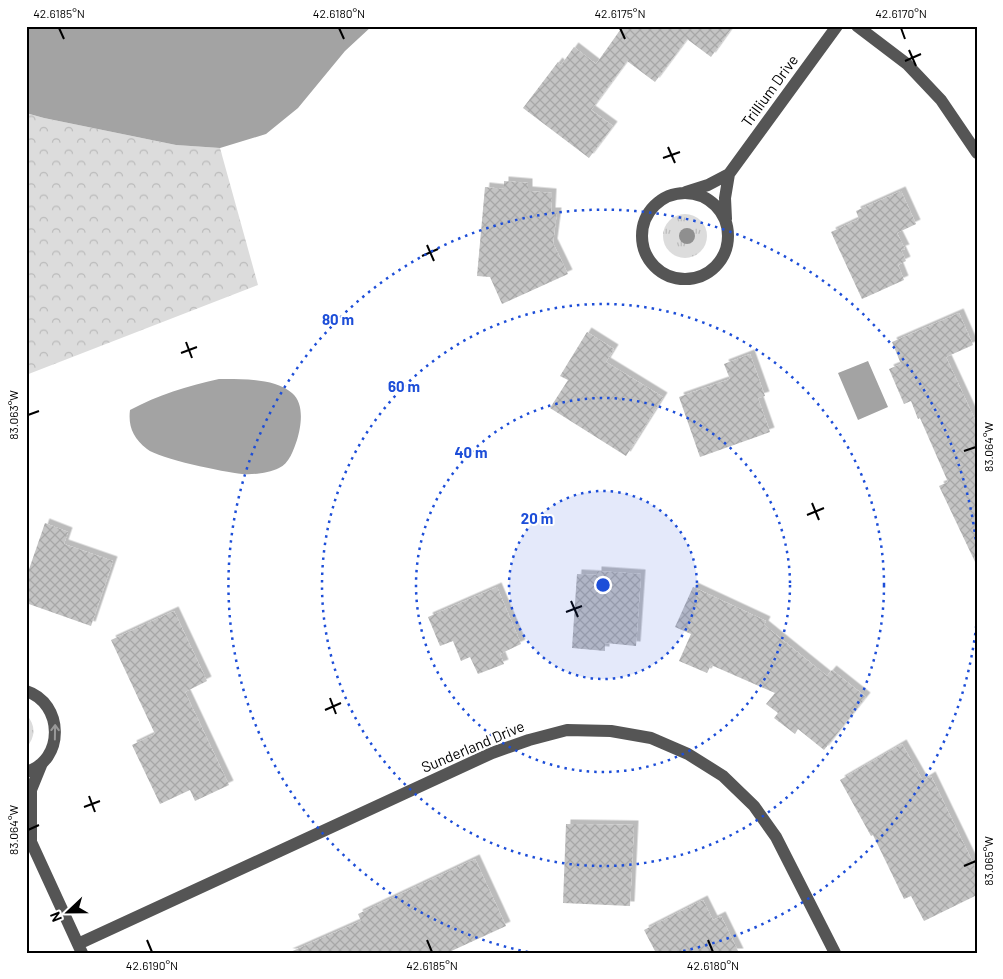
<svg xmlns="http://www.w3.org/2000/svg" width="1003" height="979" viewBox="0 0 1003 979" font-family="Barlow,sans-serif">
<defs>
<pattern id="grass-tufts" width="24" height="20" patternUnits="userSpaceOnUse" patternTransform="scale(1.25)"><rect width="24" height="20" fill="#dcdcdc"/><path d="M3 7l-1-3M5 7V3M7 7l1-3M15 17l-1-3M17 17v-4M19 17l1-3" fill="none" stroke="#bbb"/></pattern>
<pattern id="forest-crowns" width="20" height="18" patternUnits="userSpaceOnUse" patternTransform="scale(1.25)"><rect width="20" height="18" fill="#dcdcdc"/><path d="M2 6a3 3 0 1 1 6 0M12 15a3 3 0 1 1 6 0" fill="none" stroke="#bbb"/></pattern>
<pattern id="building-cross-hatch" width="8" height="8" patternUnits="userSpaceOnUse" patternTransform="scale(1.25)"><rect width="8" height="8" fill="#c4c4c4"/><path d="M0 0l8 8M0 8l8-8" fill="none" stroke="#a7a7a7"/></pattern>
<filter id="shadow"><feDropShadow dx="4.5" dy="-4.5" stdDeviation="0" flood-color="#0004"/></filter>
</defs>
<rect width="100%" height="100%" fill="#fff"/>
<path fill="url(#grass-tufts)" d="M663 236a22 22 0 1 1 44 0a22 22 0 1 1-44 0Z
M 26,714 C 36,725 36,737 26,748 Z"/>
<path fill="url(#forest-crowns)" d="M 26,113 L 44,118 L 176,145 L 220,148 L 258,285 L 26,375 Z"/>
<path fill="#a3a3a3" d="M 26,26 L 372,26 L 345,51 L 298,108 L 266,134 L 220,148 L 176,145 L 44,118 L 26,113 Z
M 868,361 L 888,407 L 858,420 L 838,373 Z
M 219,379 C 240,379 275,378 292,393 C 305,404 301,427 297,440 C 294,449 289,464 279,468 C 269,473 253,475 242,474 C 224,472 159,459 147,449 C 133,438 128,426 130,410 C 158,395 187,386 219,379 Z"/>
<path fill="url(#building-cross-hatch)" filter="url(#shadow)" d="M 623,26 L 733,26 L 711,57 L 687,39 L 655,82 L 627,61 L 591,110 L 613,126 L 589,158 L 523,108 L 558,62 L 561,65 L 574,47 L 596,64 Z
M 504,181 L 528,183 L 528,191 L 552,193 L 551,212 L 557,212 L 553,243 L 568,274 L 502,304 L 490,277 L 477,276 L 485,187 L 504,189 Z
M 901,191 L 916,224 L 897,233 L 905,249 L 901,250 L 906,261 L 898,265 L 904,280 L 862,299 L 831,232 L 859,219 L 856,211 Z
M 959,313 L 973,345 L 946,357 L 977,424 L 977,566 L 939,486 L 948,482 L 920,418 L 918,419 L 911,401 L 904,404 L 889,369 L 901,364 L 892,342 Z
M 587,332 L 614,349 L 606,362 L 663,397 L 626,456 L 550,408 L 568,380 L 560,376 Z
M 750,354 L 765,396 L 758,398 L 770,432 L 700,457 L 679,397 L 730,379 L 724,364 Z
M 45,523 L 68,532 L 64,544 L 113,561 L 91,626 L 26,603 L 26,578 Z
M 597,571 L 641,574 L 636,646 L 605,643 L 605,651 L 572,648 L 577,574 L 597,575 Z
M 497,587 L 521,644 L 500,654 L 504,664 L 478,674 L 470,657 L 461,661 L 453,641 L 440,646 L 428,617 Z
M 693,587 L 766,621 L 764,625 L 827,676 L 832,670 L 866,697 L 824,750 L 798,729 L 795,734 L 774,718 L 778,713 L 766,704 L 775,693 L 711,665 L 707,673 L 679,661 L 691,634 L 675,627 Z
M 174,611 L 207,681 L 185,692 L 229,785 L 195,801 L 190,790 L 160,804 L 132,745 L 155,734 L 111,640 Z
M 902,744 L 923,781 L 931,776 L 977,871 L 977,895 L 924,921 L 911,896 L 904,899 L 873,835 L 871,836 L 840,780 Z
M 566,824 L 634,825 L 630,906 L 563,903 Z
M 475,859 L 506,926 L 447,953 L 288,953 L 361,921 L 358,914 Z
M 703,900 L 713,920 L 721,916 L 739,953 L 656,953 L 644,930 Z"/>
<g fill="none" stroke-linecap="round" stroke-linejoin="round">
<path stroke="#555" stroke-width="12" d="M 857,26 L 907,64 L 941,100 L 977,153
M 686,192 L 708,185 L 729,174 L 837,26
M642 236a43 43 0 1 1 86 0a43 43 0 1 1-86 0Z
M 726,219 L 725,198 L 729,174
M 26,691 C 64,703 65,761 26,772
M 26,831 L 82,953
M 31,840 L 31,790 L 42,763
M 78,944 L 492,753 L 529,740 L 567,730 L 611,731 L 651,738 L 688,754 L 723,776 L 754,806 L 776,837 L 835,953"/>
</g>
<circle fill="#8f8f8f" cx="687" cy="236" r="8"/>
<defs><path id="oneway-shaft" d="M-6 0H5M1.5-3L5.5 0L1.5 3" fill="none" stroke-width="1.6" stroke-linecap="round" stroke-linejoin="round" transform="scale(1.25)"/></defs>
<use stroke="#999" href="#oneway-shaft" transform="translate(55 732) rotate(-89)"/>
<path fill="none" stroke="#000" stroke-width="2" d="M 59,28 L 64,39M 339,28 L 344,39M 620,28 L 625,39M 901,28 L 905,39M 909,50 L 916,66M 905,61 L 921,54M 668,147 L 675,163M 663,158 L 680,152M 427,245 L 434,261M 422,256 L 438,249M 186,342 L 192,358M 181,353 L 197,347M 28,415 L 39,411M 964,451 L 976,447M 812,503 L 819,520M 807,515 L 824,508M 571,601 L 578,617M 566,612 L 582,606M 330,698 L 336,714M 325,710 L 341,703M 89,796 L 95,812M 84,807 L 100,801M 28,830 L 39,825M 964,866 L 976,861M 147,940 L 152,952M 427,940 L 432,952M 708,940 L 713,952"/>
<circle cx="603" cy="585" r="94" fill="#1d4ed8" fill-opacity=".12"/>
<g fill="none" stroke="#1d4ed8" stroke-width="2.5" stroke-dasharray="2.5 5">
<circle cx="603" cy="585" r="94"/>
<circle cx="603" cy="585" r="187"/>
<circle cx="603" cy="585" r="281"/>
<path d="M977 618A375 375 0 0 1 678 952M528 952A375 375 0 1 1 977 552"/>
</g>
<g text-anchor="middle" stroke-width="4" stroke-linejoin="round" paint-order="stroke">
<g font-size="15" fill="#000" stroke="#fff">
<text transform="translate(770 91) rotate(-54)" y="5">Trillium Drive</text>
<text transform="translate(473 747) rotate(-23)" y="5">Sunderland Drive</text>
</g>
</g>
<circle cx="603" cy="585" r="8" fill="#1d4ed8" stroke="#fff" stroke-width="2.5"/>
<g font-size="15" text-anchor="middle" font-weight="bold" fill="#1d4ed8" stroke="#fff" stroke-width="4" stroke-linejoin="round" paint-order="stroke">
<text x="338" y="325">80 m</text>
<text x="404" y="392">60 m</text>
<text x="471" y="458">40 m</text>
<text x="537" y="524">20 m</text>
</g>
<rect width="1003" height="979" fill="none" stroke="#ffffff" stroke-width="55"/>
<g transform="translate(68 912) rotate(248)" stroke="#ffffff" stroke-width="4" paint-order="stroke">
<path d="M0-4L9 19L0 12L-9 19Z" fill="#000000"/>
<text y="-8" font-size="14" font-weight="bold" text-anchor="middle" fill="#000000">N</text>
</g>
<rect x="28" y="28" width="948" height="924" fill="none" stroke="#000" stroke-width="2"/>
<g font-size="12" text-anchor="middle" fill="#000">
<text x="59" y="18">42.6185°N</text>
<text x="339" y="18">42.6180°N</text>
<text x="620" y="18">42.6175°N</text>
<text x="901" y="18">42.6170°N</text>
<text transform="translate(14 415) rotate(-90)" y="4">83.063°W</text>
<text transform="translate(989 447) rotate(-90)" y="4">83.064°W</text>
<text transform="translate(14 830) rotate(-90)" y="4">83.064°W</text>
<text transform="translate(989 861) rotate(-90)" y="4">83.065°W</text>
<text x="152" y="970">42.6190°N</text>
<text x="432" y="970">42.6185°N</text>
<text x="713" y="970">42.6180°N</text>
</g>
</svg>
